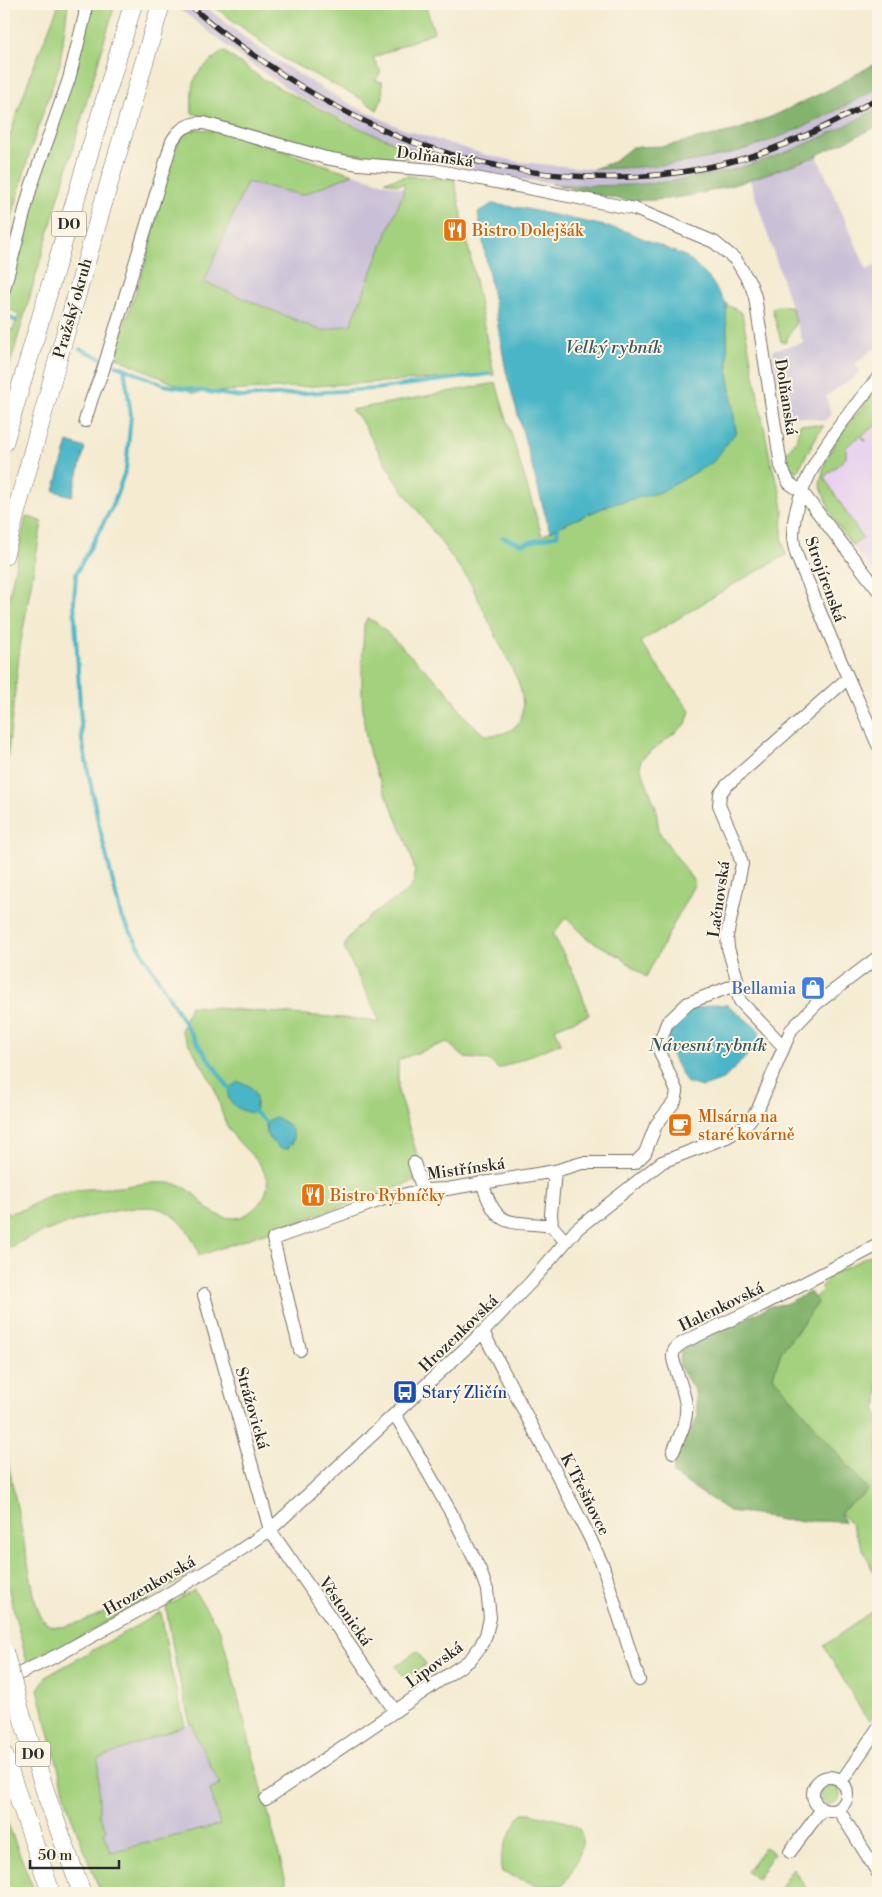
<svg xmlns="http://www.w3.org/2000/svg" width="882" height="1897" viewBox="0 0 882 1897" font-family="'Libre Bodoni',serif">
<rect width="100%" height="100%" fill="#fcf5e5"/>
<filter id="ink" filterUnits="userSpaceOnUse"><feTurbulence type="fractalNoise" baseFrequency=".02" numOctaves="2"/><feDisplacementMap in="SourceGraphic" scale="10" xChannelSelector="R" yChannelSelector="G"/><feConvolveMatrix kernelMatrix="1 2 1 2 8 2 1 2 1" color-interpolation-filters="sRGB"/></filter>
<filter id="wash" filterUnits="userSpaceOnUse"><feTurbulence type="fractalNoise" baseFrequency=".0096" numOctaves="4" result="noise"/><feDisplacementMap in="SourceGraphic" scale="20" xChannelSelector="R" yChannelSelector="G"/><feGaussianBlur stdDeviation="1.12" result="paint"/><feColorMatrix in="noise" values="0 0 0 0 0 0 0 0 0 0 0 0 0 0 0 0 0 1.4 0 .05"/><feComposite in="paint" operator="in"/></filter>
<g filter="url(#wash)">
<rect width="100%" height="100%" fill="#f4ebd1"/>
<path fill="#e8d2ee" d="M 878,424 L 878,578 L 852,545 L 862,539 L 824,477 L 846,458 L 846,447 L 860,436 L 865,442 L 861,435 Z"/>
<path fill="#c9bfd7" d="M 174,4 L 202,4 L 254,45 L 306,79 L 354,106 L 403,129 L 486,155 L 520,162 L 593,169 L 632,168 L 692,161 L 756,146 L 787,134 L 823,118 L 878,88 L 878,108 L 831,134 L 794,150 L 762,162 L 695,179 L 632,186 L 593,187 L 518,179 L 481,172 L 397,146 L 346,121 L 297,95 L 244,59 L 185,13 L 184,13 Z
M 817,156 L 867,270 L 878,264 L 878,352 L 873,349 L 855,364 L 860,371 L 852,379 L 826,396 L 831,415 L 825,421 L 784,414 L 773,350 L 803,343 L 750,180 Z
M 353,174 L 404,189 L 351,325 L 322,331 L 204,282 L 247,182 L 302,195 Z
M 190,1723 L 193,1724 L 195,1734 L 220,1786 L 210,1790 L 221,1825 L 110,1852 L 104,1832 L 107,1831 L 99,1815 L 98,1759 Z"/>
<path fill="#a4d17e" stroke="#687e54" d="M 59,4 L 68,4 L 60,63 L 30,151 L 4,248 L 4,153 L 31,73 Z
M 92,4 L 115,4 L 4,385 L 4,328 L 13,330 L 19,314 L 8,309 L 4,320 L 4,303 Z
M 211,4 L 425,4 L 434,32 L 373,58 L 381,72 L 375,80 L 382,82 L 383,97 L 377,110 L 360,98 L 284,59 Z
M 223,51 L 264,80 L 349,124 L 441,161 L 328,152 L 192,113 C 190,75 195,74 223,51 Z
M 199,129 L 230,134 L 353,174 L 302,195 L 247,182 L 204,282 L 322,331 L 351,324 L 403,193 L 404,183 L 397,185 L 385,181 L 407,176 L 454,179 C 469,244 480,310 494,375 C 473,376 454,377 433,379 L 194,393 L 114,356 L 145,264 L 170,161 L 181,137 L 190,131 Z
M 726,304 L 742,313 L 771,463 L 780,491 L 783,510 L 782,538 L 786,555 L 734,584 L 640,642 L 690,711 L 686,724 L 641,759 L 640,766 L 656,808 L 659,832 L 695,883 L 646,977 L 619,956 L 588,939 L 566,917 L 553,934 L 577,980 L 589,1015 L 555,1028 L 561,1043 L 498,1069 L 489,1060 L 465,1058 L 447,1042 L 398,1060 L 398,1091 L 424,1178 L 198,1256 L 199,1253 C 192,1235 180,1215 160,1209 C 133,1199 26,1233 4,1252 L 4,1212 C 21,1215 34,1202 49,1196 C 54,1194 59,1193 64,1192 C 82,1188 102,1189 120,1187 C 129,1186 138,1184 147,1183 C 156,1183 171,1182 180,1185 C 203,1195 204,1217 233,1218 C 249,1219 271,1196 267,1180 C 263,1161 244,1150 233,1135 C 222,1122 221,1105 215,1090 C 206,1070 192,1050 181,1031 L 190,1006 L 380,1021 L 344,948 C 351,928 372,915 389,903 C 398,898 410,892 414,881 C 421,862 381,787 373,764 C 358,720 362,671 364,625 L 367,618 L 377,623 L 446,690 L 465,717 L 484,735 C 522,737 529,713 518,681 L 470,582 L 394,478 L 359,417 L 351,410 L 496,383 L 542,536 L 560,526 L 610,505 L 661,492 L 713,462 L 736,432 L 728,371 Z
M 776,306 L 791,306 L 796,322 L 785,343 L 781,341 L 772,309 Z
M 878,389 L 878,424 L 862,435 L 866,441 L 865,442 L 860,436 L 846,447 L 846,458 L 824,477 L 863,539 L 852,545 L 835,522 L 820,485 L 824,466 L 838,436 Z
M 800,424 L 824,426 L 819,432 L 797,472 L 789,469 L 786,453 L 796,441 Z
M 26,516 L 42,522 L 20,647 L 4,788 L 4,621 Z
M 878,1251 L 878,1405 L 875,1409 L 878,1415 L 878,1581 L 851,1524 L 840,1513 L 867,1490 L 773,1376 L 781,1352 L 806,1320 L 814,1298 L 822,1291 L 821,1286 L 833,1274 Z
M 4,1441 L 36,1604 C 39,1613 42,1622 51,1626 C 74,1635 164,1581 188,1568 L 196,1571 L 72,1642 L 27,1663 L 4,1571 Z
M 194,1590 L 221,1632 L 289,1893 L 101,1893 L 70,1813 L 38,1689 L 47,1676 L 161,1612 L 170,1666 L 185,1725 L 98,1759 L 99,1815 L 107,1831 L 104,1832 L 110,1852 L 220,1825 L 210,1790 L 220,1785 L 195,1734 L 193,1724 L 190,1723 L 176,1665 L 166,1607 Z
M 878,1607 L 878,1709 L 870,1720 L 864,1715 L 824,1646 Z
M 417,1651 L 426,1664 L 405,1679 L 396,1666 Z
M820 1794a10 10 0 1 1 20 0a10 10 0 1 1-20 0Z
M 523,1813 L 530,1813 C 544,1817 559,1819 572,1824 C 596,1834 572,1871 563,1885 L 539,1886 L 502,1872 C 496,1854 512,1833 519,1817 Z
M 4,1814 L 35,1893 L 4,1893 Z
M 764,1847 L 774,1853 L 757,1879 L 747,1872 Z
M 793,1868 L 809,1893 L 776,1893 Z"/>
<path fill="#83b36d" stroke="#576f4c" d="M 878,62 L 878,88 C 839,110 800,130 758,145 C 705,163 649,168 593,169 L 613,162 L 632,147 L 665,146 L 737,130 L 773,116 L 826,91 Z
M 878,108 L 878,126 L 819,154 L 817,156 C 757,177 693,204 628,200 C 606,198 575,189 552,184 C 678,192 769,170 878,108 Z
M 810,1292 L 818,1303 L 781,1352 L 773,1376 L 868,1490 L 840,1513 L 844,1522 L 780,1520 L 755,1514 L 729,1511 L 673,1474 L 675,1455 L 698,1417 L 695,1392 L 679,1365 L 681,1349 L 771,1306 L 785,1304 Z"/>
<path fill="#49b5c6" stroke="#3a7078" d="M 492,204 L 522,208 L 623,230 L 687,257 L 710,279 L 726,304 L 728,371 L 736,432 L 713,462 L 661,492 L 610,505 L 560,526 L 550,532 L 506,371 L 478,213 Z
M 68,442 L 85,448 L 72,496 L 54,491 Z
M 714,1004 L 728,1005 L 760,1031 L 756,1047 L 723,1080 L 703,1087 L 687,1083 C 675,1062 656,1035 680,1016 C 688,1009 704,1007 714,1004 Z
M 238,1082 C 257,1085 258,1097 255,1113 C 242,1112 235,1109 228,1097 L 229,1088 Z
M 273,1118 C 286,1120 295,1128 293,1142 L 287,1149 L 279,1148 L 266,1134 L 266,1122 Z"/>
<g fill="none" stroke-linecap="round" stroke-linejoin="round">
<path stroke="#49b5c6" stroke-width="4" d="M 7,316 L 16,321
M 80,349 L 101,358
M 116,365 L 124,368 L 131,415 L 126,469 L 112,507 L 76,574 L 74,602 L 82,740 L 98,821 L 121,916 L 191,1034 L 231,1091
M 124,368 L 164,385 L 241,397 L 374,389 L 490,374
M 502,537 L 522,544 L 557,535 L 559,522
M 253,1111 L 266,1122"/>
</g>
</g>
<g filter="url(#ink)">
<g fill="none" stroke-linecap="round" stroke-linejoin="round">
<defs>
<path id="minor" d="M 4,289 L 31,187 L 69,79 L 85,15 L 85,4
M 878,378 C 843,419 794,478 793,535 C 793,553 804,572 811,589 C 831,642 855,693 878,745
M 85,421 L 92,398 L 103,370 L 172,141 C 179,129 190,122 204,123 L 326,158 L 359,164 L 434,170 L 635,209 L 714,242 L 736,260 L 751,285 L 755,297 L 781,466 L 789,483 L 802,492 L 878,590
M 783,1046 L 740,1001 L 735,985 L 737,979 L 728,948 L 727,936 L 742,864 L 735,842 L 719,805 L 720,794 L 726,786 L 848,678
M 414,1163 L 423,1190
M 482,1182 C 497,1232 510,1220 552,1226 L 565,1241
M 552,1226 L 551,1214 L 555,1171
M 204,1295 L 270,1530 L 395,1711
M 483,1332 L 589,1536 L 603,1566 L 639,1680
M 300,1350 L 273,1239 L 381,1200 L 423,1190 L 447,1189 L 555,1171 L 582,1163 L 635,1163 L 645,1153 L 656,1125 L 675,1101 L 677,1092 L 660,1052 L 660,1042 L 667,1023 L 688,1003 L 735,985
M 673,1452 C 679,1437 688,1421 686,1405 C 684,1389 676,1374 673,1358 C 672,1350 677,1346 684,1342 L 756,1308 L 878,1245
M 4,1681 L 58,1655 L 161,1598 L 227,1559 L 270,1530 L 483,1332 L 530,1283 L 577,1229 L 662,1162 L 727,1137 L 745,1126 L 758,1109 L 791,1030 L 816,1004 L 878,957
M813 1794a17 17 0 1 1 34 0a17 17 0 1 1-34 0Z
M 841,1782 L 878,1728
M 266,1799 L 470,1660 L 480,1647 L 486,1635 L 490,1618 L 487,1590 L 480,1570 L 454,1518 L 395,1414
M 838,1809 L 878,1873
M 790,1852 L 822,1809"/>
<path id="highway" d="M 4,443 L 133,4
M 4,556 L 58,359 L 161,4
M 20,1710 L 47,1797 L 82,1893
M 4,1755 L 51,1893"/>
</defs>
<use href="#minor" stroke="#716e65" stroke-width="14"/>
<use href="#highway" stroke="#716e65" stroke-width="19"/>
<use href="#minor" stroke="#fff" stroke-width="12"/>
<use href="#highway" stroke="#fff" stroke-width="18"/>
<defs>
<path id="rail" d="M 189,4 C 214,28 243,48 273,68 C 312,95 355,118 399,137 C 416,144 435,149 453,155 C 541,180 636,186 726,163 C 780,150 830,126 878,98"/>
</defs>
<use href="#rail" stroke="#2b2b2b" stroke-width="5.5"/>
<use href="#rail" stroke="#fcf5e5" stroke-width="4" stroke-dasharray="11" stroke-linecap="butt"/>
<defs>
<path id="highway-bridge" d="M 4,1651 L 20,1710"/>
</defs>
<use href="#highway-bridge" stroke="#716e65" stroke-width="19" stroke-linecap="butt"/>
<use href="#highway-bridge" stroke="#fff" stroke-width="18"/>
</g>
</g>
<defs>
<symbol id="restaurant-square" viewBox="-11 -11 22 22"><rect x="-9" y="-9" width="18" height="18" rx="4" fill="#e8710a" stroke="#fcf5e5"/><path d="M-5-6h1v4h1v-4h1v4h1v-4h1v5L-1.5 .5V6h-2V.5L-5-1ZM5-6V6H3V1.5H1.5Q1.5-4 5-6Z" fill="#fff"/></symbol>
<symbol id="shop-square" viewBox="-11 -11 22 22"><rect x="-9" y="-9" width="18" height="18" rx="4" fill="#3f7fe0" stroke="#fcf5e5"/><path d="M-5-2.5h2.3a2.7 3.5 0 0 1 5.4 0H5L5.5 6h-11ZM-1.5-2.5h3a1.5 2.3 0 0 0-3 0Z" fill="#fff"/></symbol>
<symbol id="cafe-square" viewBox="-11 -11 22 22"><rect x="-9" y="-9" width="18" height="18" rx="4" fill="#e8710a" stroke="#fcf5e5"/><path d="M-5.5-4.5H6V0H3Q3 3.5 0 3.5H-2.5Q-5.5 3.5-5.5 0ZM3-3.2v2h1.7v-2ZM-6 4.5H4V6H-6Z" fill="#fff"/></symbol>
<symbol id="bus-square" viewBox="-11 -11 22 22"><rect x="-9" y="-9" width="18" height="18" rx="4" fill="#1a4fb4" stroke="#fcf5e5"/><path d="M-5-6H5V4H4V6H2V4H-2V6H-4V4H-5ZM-3.5-4V0h7V-4ZM-3.5 1.2v1.5H-2V1.2ZM2 1.2v1.5H3.5V1.2Z" fill="#fff"/></symbol>
</defs>
<g fill-rule="evenodd">
<use href="#restaurant-square" x="441" y="216" width="28" height="28"/>
<use href="#shop-square" x="799" y="974" width="28" height="28"/>
<use href="#cafe-square" x="666" y="1111" width="28" height="28"/>
<use href="#restaurant-square" x="299" y="1181" width="28" height="28"/>
<use href="#bus-square" x="391" y="1378" width="28" height="28"/>
</g>
<g text-anchor="middle" stroke-width="4" stroke-linejoin="round" paint-order="stroke">
<g fill="#fcf5e5" stroke="#6a6863" stroke-width="1">
<rect x="51.5" y="211.5" width="35" height="25" rx="4"/>
<rect x="15.5" y="1741.5" width="35" height="25" rx="4"/>
</g>
<g font-size="15" font-weight="bold" fill="#2b2b2b">
<text x="69" y="229">D0</text>
<text x="33" y="1759">D0</text>
</g>
<g font-size="16" fill="#2b2b2b" stroke="#fcf5e5">
<text transform="translate(435 156) rotate(7)" y="6">Dolňanská</text>
<text transform="translate(72 308) rotate(-74)" y="6">Pražský okruh</text>
<text transform="translate(787 397) rotate(81)" y="6">Dolňanská</text>
<text transform="translate(826 579) rotate(70)" y="6">Strojírenská</text>
<text transform="translate(718 899) rotate(-82)" y="6">Lačnovská</text>
<text transform="translate(466 1168) rotate(-8)" y="6">Mistřínská</text>
<text transform="translate(721 1306) rotate(-26)" y="6">Halenkovská</text>
<text transform="translate(458 1333) rotate(-44)" y="6">Hrozenkovská</text>
<text transform="translate(253 1408) rotate(74)" y="6">Strážovická</text>
<text transform="translate(586 1494) rotate(63)" y="6">K Třešňovce</text>
<text transform="translate(149 1585) rotate(-30)" y="6">Hrozenkovská</text>
<text transform="translate(346 1611) rotate(55)" y="6">Věstonická</text>
<text transform="translate(434 1664) rotate(-36)" y="6">Lipovská</text>
</g>
<g font-size="16" fill="#c56008" stroke="#fcf5e5" text-anchor="start">
<text x="472" y="236">Bistro Dolejšák</text>
<text x="698" y="1122">Mlsárna na<tspan x="698" dy="18">staré kovárně</tspan></text>
<text x="330" y="1201">Bistro Rybníčky</text>
</g>
<g font-size="16" fill="#366cbe" stroke="#fcf5e5" text-anchor="end">
<text x="796" y="994">Bellamia</text>
</g>
<g font-size="16" fill="#164399" stroke="#fcf5e5" text-anchor="start">
<text x="422" y="1398">Starý Zličín</text>
</g>
<g font-size="18" font-style="italic" fill="#365b61" stroke="#fcf5e5">
<text x="614" y="353">Velký rybník</text>
<text x="708" y="1051">Návesní rybník</text>
</g>
</g>
<rect width="882" height="1897" fill="none" stroke="#fcf5e5" stroke-width="20"/>
<path d="M30 1860v8h89v-8" fill="none" stroke="#2b2b2b" stroke-width="2.5"/>
<text x="38" y="1860" font-size="15" fill="#2b2b2b" stroke="#fcf5e5" stroke-width="4" paint-order="stroke">50 m</text>
</svg>
